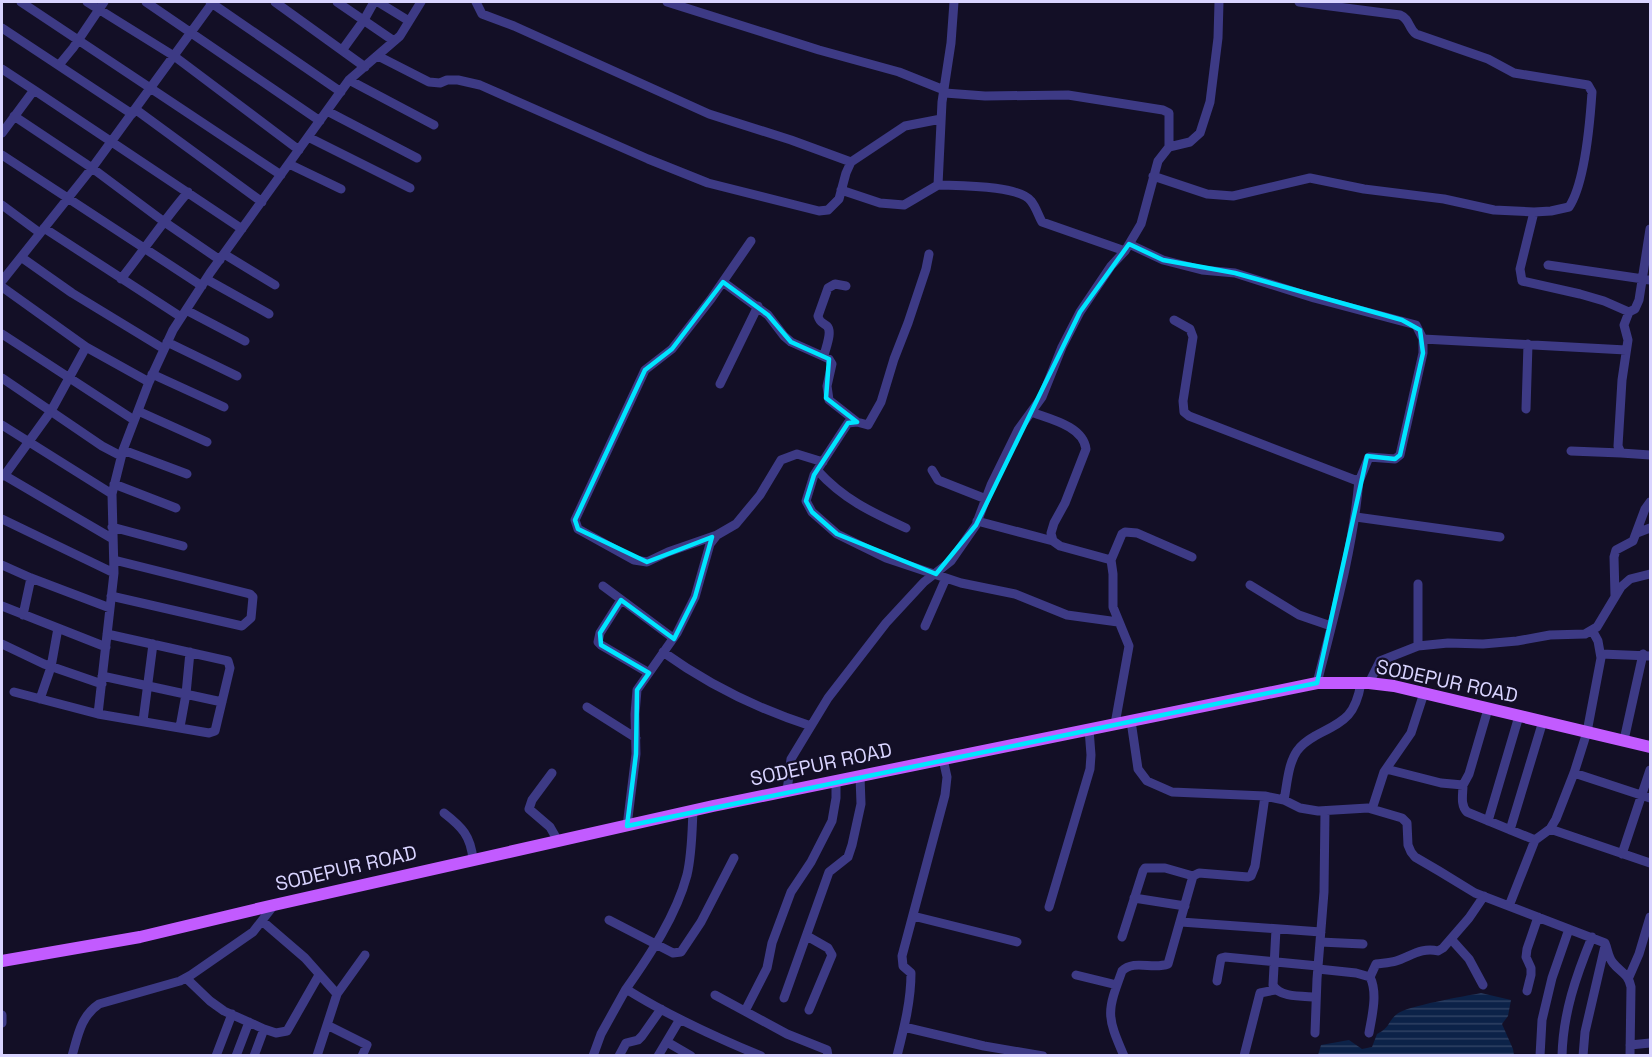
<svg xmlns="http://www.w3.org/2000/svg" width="1652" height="1057" viewBox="0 0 1652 1057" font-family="'Space Grotesk',sans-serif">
<defs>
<pattern id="water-rules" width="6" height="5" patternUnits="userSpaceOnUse" patternTransform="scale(1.5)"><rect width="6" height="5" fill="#0c2248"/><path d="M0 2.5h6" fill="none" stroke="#2f4163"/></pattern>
</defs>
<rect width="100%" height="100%" fill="#130f26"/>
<path fill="url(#water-rules)" d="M 1481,993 L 1511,1000 L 1508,1016 L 1502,1024 L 1513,1049 L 1514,1055 L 1318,1055 L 1321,1045 L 1349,1040 L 1362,1049 L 1372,1047 L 1377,1034 C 1391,1027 1387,1022 1397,1014 C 1406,1006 1466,996 1481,993 Z"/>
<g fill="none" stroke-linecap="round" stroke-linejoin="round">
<path stroke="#3d3a85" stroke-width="9" d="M 21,2 L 281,175
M 87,2 L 174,56 L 299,150
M 146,2 L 320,121
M 210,2 L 341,92
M 275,2 L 365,67
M 337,2 L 394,41
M 378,2 L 409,21
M 476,2 L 482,14 L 514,26 L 709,114 L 791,140 L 851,162
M 667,2 L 819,50 L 899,72 L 944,90
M 954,2 L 951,43 L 942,102 L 938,185 C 958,186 1019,185 1031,201 C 1036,207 1038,215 1042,222 L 1125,251
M 2,28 L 132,114
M 343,49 L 364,20 L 374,2
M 378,56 L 429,82 L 440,83 L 447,80 L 458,80 L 480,85 L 648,159 L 708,183 L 819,211 L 828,210 L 839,199 L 846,173 L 851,162 L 905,126 L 941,119
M 59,65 L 73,48 L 104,2
M 2,69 L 34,90 L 2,133
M 349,80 L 434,125
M 34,90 L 242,229
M 945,93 L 985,96 L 1068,95 L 1163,110 L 1169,113 L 1169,147
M 135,109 L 262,202
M 327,111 L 417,158
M 14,116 L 92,168 L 163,221 L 220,260
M 308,137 L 410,188
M 2,155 L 202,286
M 289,164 L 341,189
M 1153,176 L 1207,194 L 1233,196 L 1310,178 L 1364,189 L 1444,199 L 1494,210 L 1534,212 L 1551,211 L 1569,207 C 1585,183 1590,122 1592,92 L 1588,85 L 1514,73 L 1488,59 L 1416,34 C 1408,28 1410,19 1400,15 L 1299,2
M 841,190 L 880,203 L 904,205 L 938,185
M 2,205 L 40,233
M 1534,212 L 1520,269 L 1522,281 L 1580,294 L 1604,301 L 1629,312
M 44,228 L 181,317
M 1650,229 L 1639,300 L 1635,309 L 1629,312 L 1624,325 L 1628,340 L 1622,380 L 1618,446 L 1621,453 L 1650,455
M 1129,244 L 1163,260 L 1202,270 L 1235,273 L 1314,298 L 1416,325 L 1423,339 L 1423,353 L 1400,455 L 1395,459 L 1369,457 L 1360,479 L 1355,480 L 1189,416 L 1184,412 L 1183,401 L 1193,337 L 1190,329 L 1174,320
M 224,254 L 275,285
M 929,254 L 926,269 L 908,323 L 894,359 L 881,402 L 868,425 L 857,422 L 848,423 L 814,475 L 806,501 L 812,512 L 837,534 L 886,558 L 961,583 L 1015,594 L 1067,615 L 1118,622
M 21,257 L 72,293 L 164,349
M 1548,265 L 1650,280
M 121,279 C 144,250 164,220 188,192
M 206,279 L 269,314
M 2,281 L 92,168 L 213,2
M 723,282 L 768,315 L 784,336 L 791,342 L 829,359 L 832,364 L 827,386 L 829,400 L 857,422
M 2,287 L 86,347 L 149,382
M 186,310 L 245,341
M 2,334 L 134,420
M 1423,339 L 1626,350
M 167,342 L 237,376
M 824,356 C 825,349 833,332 827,326 C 822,322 820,323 818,316 L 828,288 L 835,284 L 846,286
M 152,374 L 224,407
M 2,378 L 102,446 L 121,456
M 720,384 L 758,306
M 1526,409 L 1528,344
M 138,411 L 207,442
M 1031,412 C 1050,419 1083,426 1086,449 L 1065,503 L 1054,523 L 1051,533 L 1053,541 L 1060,546 L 1111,560 L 1113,574 L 1113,607 L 1129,646 L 1115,724
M 2,425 L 112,494
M 123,450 L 187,474
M 1571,451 L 1621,453
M 817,470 C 843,499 871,512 906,528
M 932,470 L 938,480 L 986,499
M 2,474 L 113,539
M 4,476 L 51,411 L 86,347
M 114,484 L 176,508
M 1356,517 L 1500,537
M 2,519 L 114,573
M 977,521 L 1053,541
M 112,527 L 183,546
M 1637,533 L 1650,528
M 717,535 L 668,552 L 647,562 L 634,560 L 578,529 L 575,520 L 645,370 L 672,349 L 711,299 L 751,241
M 1111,560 L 1122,534 L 1125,532 L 1137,533 L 1192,557
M 2,565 L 31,578 L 110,608
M 1418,584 L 1418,646
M 1250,585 L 1299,615 L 1331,626
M 603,586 L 673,638
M 111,596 L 242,626 L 251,618 L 253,597 L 250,594 L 114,560
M 1615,596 L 1614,557 L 1616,550 L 1633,541 L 1645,509 L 1650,502
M 621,600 L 600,633 L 598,642 L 601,645 L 649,673
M 2,606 L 106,647
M 23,615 L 31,578
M 925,626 L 946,578
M 107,634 L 228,661 L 230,668 L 215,731 L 209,733 L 98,714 L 114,573 L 112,494 L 123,450 L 149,382 L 173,330 L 210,273 L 349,80 L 400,36 L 421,2
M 2,644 L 44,664 L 102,684
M 663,652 C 709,685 758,709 811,726
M 1601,654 L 1650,656
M 102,676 L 222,702
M 1317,683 C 1334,616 1353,549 1359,480
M 1369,683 L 1380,661 L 1418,646 L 1448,643 L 1483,644 L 1517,641 L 1550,635 L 1585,634 L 1597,627 L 1621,587 L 1630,579 L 1650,574
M 14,692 L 98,714
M 40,699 L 51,667 L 58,628
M 587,707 L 636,738
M 143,721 L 153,644
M 1131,721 L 1138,769 L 1147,781 L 1172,792 L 1265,796 L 1284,800 L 1300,808 L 1318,811 L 1368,808 L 1402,818 L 1407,823 L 1408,845 L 1411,852 L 1415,857 L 1439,871 L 1475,893 L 1605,943 C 1608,950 1608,957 1613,963 C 1621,973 1628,973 1631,987 L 1630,1056
M 180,727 L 186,694 L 190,652
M 1624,740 L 1643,654
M 1386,769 L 1411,733 L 1424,693
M 552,773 L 532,800 L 529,809 L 550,827 L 558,841
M 1574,773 L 1650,798
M 1463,785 C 1463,794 1460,805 1467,812 L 1535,840
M 787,791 L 791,759 L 828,698 L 886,623 L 924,582 L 951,561 L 976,525 L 991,485 L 1018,430 L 1042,397 L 1062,347 L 1080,312 L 1111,266 L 1125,251 L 1141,224 L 1158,161 L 1169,147 L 1190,142 L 1200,133 L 1210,102 L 1218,38 L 1219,2
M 1284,800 C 1287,785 1288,764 1297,751 C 1302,744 1308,740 1315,736 C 1343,721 1355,718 1361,683
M 1372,809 L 1384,772 L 1386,769 L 1441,783 L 1463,785 L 1469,774 L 1488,709
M 444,813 C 462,827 471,836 473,860
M 1488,821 L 1519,716
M 627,826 L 636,754 L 635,714 L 637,690 L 677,633 L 695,597 L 710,544 L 717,535 L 736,524 L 760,495 L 781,460 L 797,454 L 823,462
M 1550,829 L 1650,863
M 1510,830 L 1543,721
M 1622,854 L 1650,770
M 1134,898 L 1185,906
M 1509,906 L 1535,840 L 1550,829 L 1556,819 L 1574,773 L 1587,732 L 1601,658 L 1598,641 L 1592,630
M 1049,907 L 1090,769 L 1091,755 L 1089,729
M 913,916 L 1017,942
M 609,920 L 673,953 L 681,952 L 701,922 L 734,858
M 262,921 L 305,958 L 337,994 L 317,1056
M 1181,922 L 1321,932
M 1276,929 L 1273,985 C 1279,998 1304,996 1316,997
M 807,936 L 828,948 L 832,955 L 809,1010
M 1122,937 L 1143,871 L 1145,868 L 1165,868 L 1193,876
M 1451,939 L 1469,959 L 1483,985
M 1320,942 L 1363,944
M 1318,969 L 1356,973 L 1370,977 C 1378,993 1372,1016 1369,1033
M 1076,975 L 1117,985
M 1370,977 L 1376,964 C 1383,963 1390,963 1396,961 C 1411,956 1422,947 1438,951 L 1443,948 L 1469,918 L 1484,896
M 1629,977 L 1639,954 L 1650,917
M 186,978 L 210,1001 L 224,1011 L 264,1029 L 276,1033 L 287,1031 L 319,975
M 1217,981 L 1221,958 L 1225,957 L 1318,966
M 626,989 C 650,955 676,916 687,875 C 692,854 692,831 693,810
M 1527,991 L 1531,975 L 1531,968 L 1526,957 L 1527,949 L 1538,917
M 337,994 L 365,955
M 715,995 L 787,1034 L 827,1050 L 828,1056
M 784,998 L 829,872 L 848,857 L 852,845 L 861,804 L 860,776
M 745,1011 L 767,968 L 772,943 L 791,892 L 811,862 L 832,821 L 836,798 L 836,781
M 2,1015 L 2,1023
M 327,1025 L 367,1045 L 362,1056
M 904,1027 L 984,1046 L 1043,1056
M 1315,1033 L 1317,979 L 1324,892 L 1325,811
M 667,1042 L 691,1056
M 1630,1045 L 1650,1043
M 72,1056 C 78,1035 81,1016 99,1004 L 180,981 L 191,975 L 253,932 L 274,905
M 216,1056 L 232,1014
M 236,1056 L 249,1022
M 254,1056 L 264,1029
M 593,1056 L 601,1034 L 626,989 C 669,1016 715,1037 761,1056
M 619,1056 L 626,1043 L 638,1040 L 642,1036 L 661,1009
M 658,1056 L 680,1019
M 897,1056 C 904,1028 911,1001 911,973 L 903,966 L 902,956 L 945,795 L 947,777 L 943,759
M 1124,1056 C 1106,1015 1107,1012 1122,971 C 1134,959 1153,970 1168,964 L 1193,876 L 1199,873 L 1248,877 L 1251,876 L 1255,866 L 1265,796
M 1244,1056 L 1260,993 L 1275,990
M 1540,1056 L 1542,1020 L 1552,978 L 1569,929
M 1562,1056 C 1563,1013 1576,976 1592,937
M 1583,1056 L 1585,1032 L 1605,946"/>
<path stroke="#c25bff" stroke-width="12" d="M 2,961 L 140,937 L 274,905 L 713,806 L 1317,683 L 1369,683 L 1394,686 L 1650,747"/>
</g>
<path fill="none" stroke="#00e5ff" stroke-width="4.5" stroke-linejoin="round" d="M 1129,244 L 1163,260 L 1235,273 L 1402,320 L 1420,330 L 1423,353 L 1400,455 L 1395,459 L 1367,456 L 1317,683 L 627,826 L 636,754 L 637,690 L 649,673 L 601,645 L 600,633 L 621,600 L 674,639 L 695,597 L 712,537 L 647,562 L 578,529 L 575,520 L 645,370 L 672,349 L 723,282 L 768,315 L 791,342 L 829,359 L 826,398 L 857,422 L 848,423 L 814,475 L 806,501 L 812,512 L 837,534 L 936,574 L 976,525 L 1080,312 Z"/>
<g text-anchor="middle" stroke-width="4.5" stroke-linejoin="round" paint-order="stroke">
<g font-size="20" fill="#d9d4ff" stroke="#130f26">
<text transform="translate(1447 681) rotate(12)" y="7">SODEPUR ROAD</text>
<text transform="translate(821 764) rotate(-12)" y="7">SODEPUR ROAD</text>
<text transform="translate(346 868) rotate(-13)" y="7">SODEPUR ROAD</text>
</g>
</g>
<rect width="1652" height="1057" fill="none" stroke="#d9d4ff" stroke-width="6"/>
</svg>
